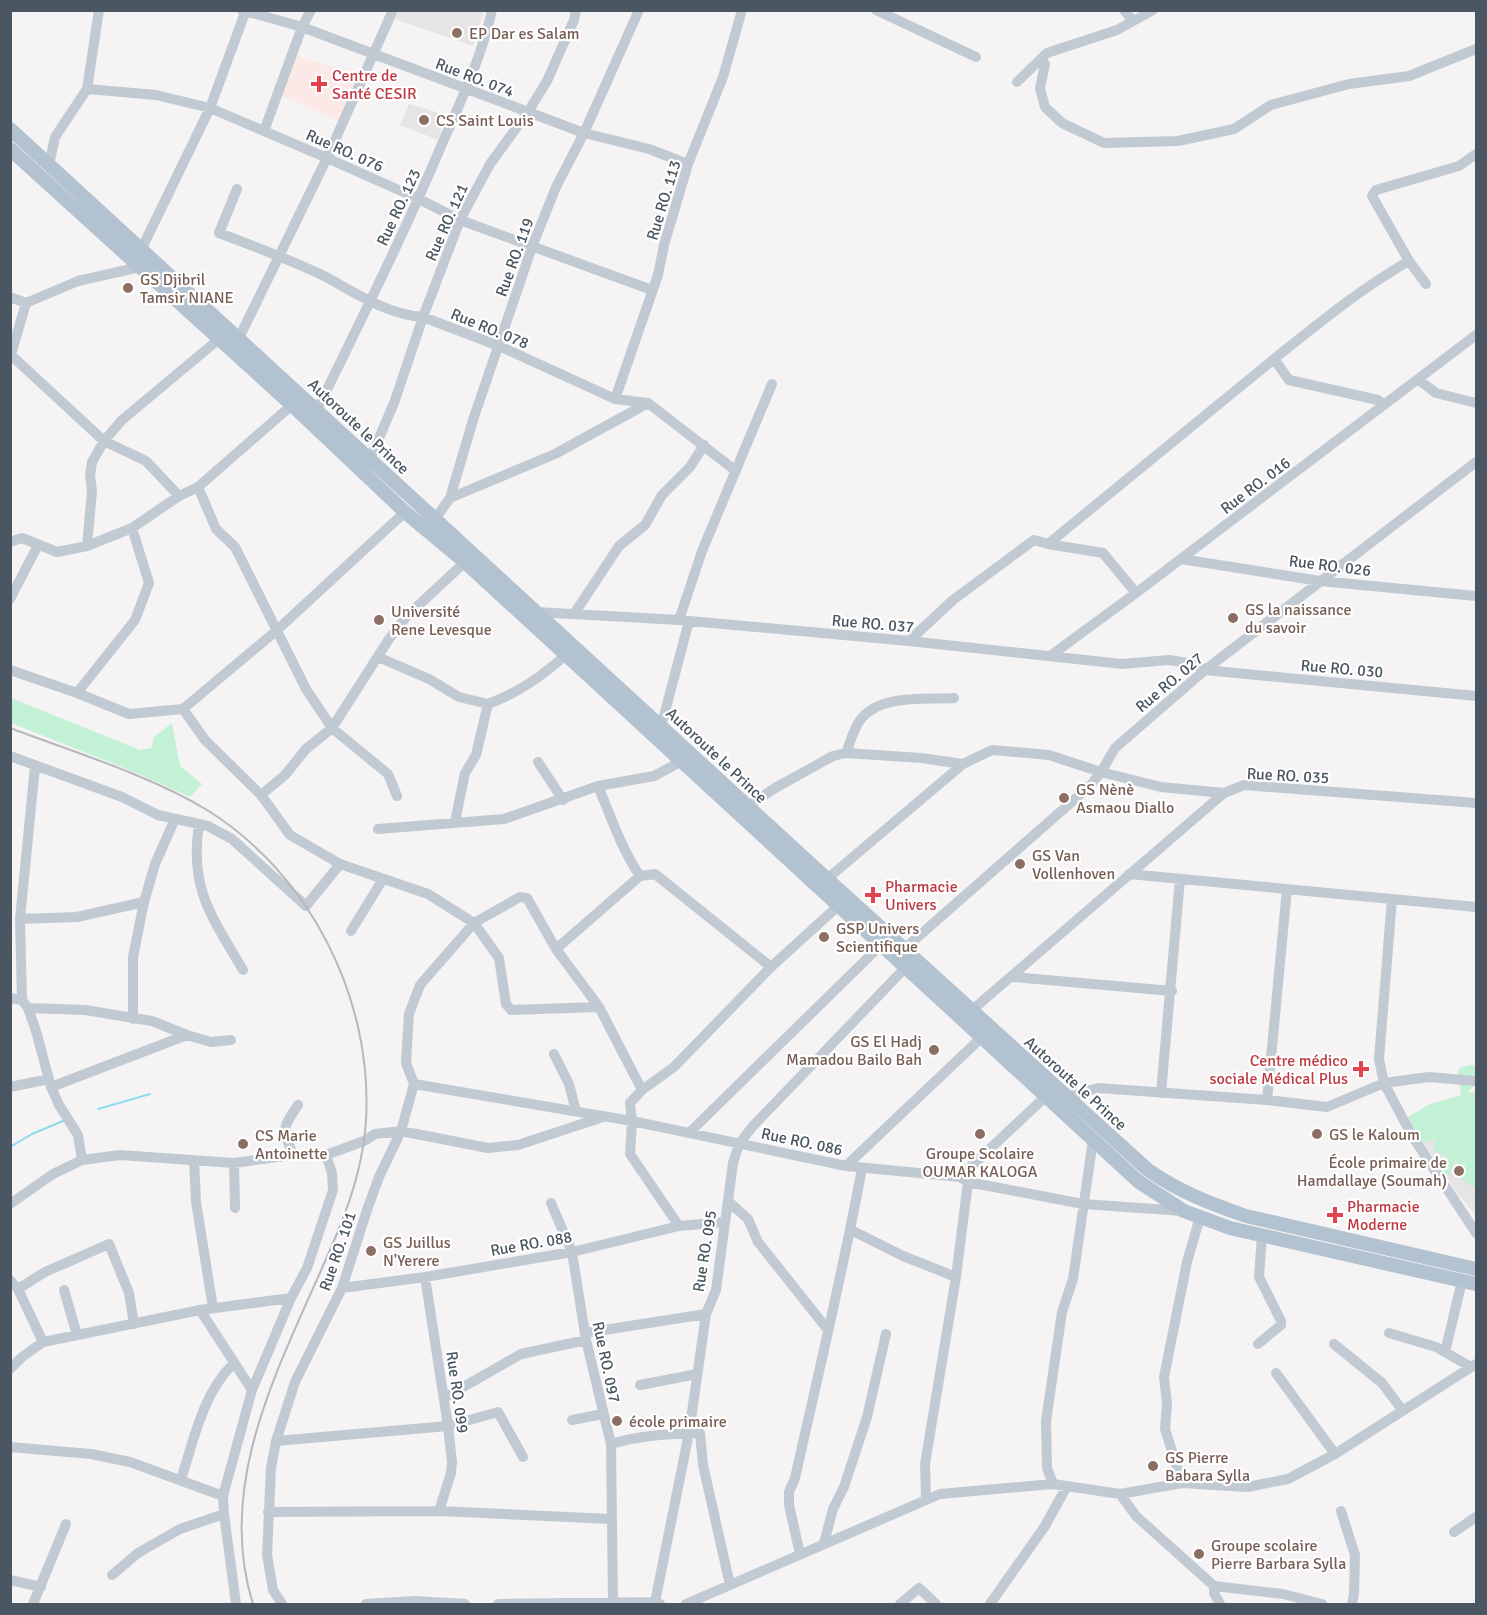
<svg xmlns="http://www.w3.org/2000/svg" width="1487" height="1615" viewBox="0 0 1487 1615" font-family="Signika,sans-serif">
<rect width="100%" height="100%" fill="#f5f3f3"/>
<path fill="#e6e4e5" d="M 398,11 L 484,11 L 473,46 L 395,19 Z
M 409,104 L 446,115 L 438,140 L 400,125 Z
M 1476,1093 L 1476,1216 L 1455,1190 L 1408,1120 Z"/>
<path fill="#fce8e6" d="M 294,56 L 359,74 L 340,119 L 337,120 L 280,95 Z"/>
<path fill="#c3f1d5" d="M 11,698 L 140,750 L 152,748 L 153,738 L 172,723 L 180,766 L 202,784 L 190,797 L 137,773 L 11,723 Z
M 1473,1065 L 1476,1070 L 1474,1086 L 1468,1092 L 1474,1092 L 1474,1099 L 1476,1100 L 1476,1198 L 1475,1189 L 1462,1179 L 1464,1166 L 1458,1166 L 1456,1159 L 1449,1176 L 1442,1174 L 1432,1161 L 1435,1155 L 1445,1158 L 1447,1156 L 1436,1152 L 1434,1145 L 1435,1138 L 1427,1142 L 1420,1142 L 1408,1125 L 1408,1117 L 1428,1105 L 1461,1095 L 1458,1070 L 1461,1067 Z"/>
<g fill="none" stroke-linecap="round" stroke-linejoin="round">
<path stroke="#90daee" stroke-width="2" d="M 98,1109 L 150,1094
M 10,1147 L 32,1134 L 63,1121"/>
<path stroke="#c1cad2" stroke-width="10" d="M 242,10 L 302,27 L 584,133 L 649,149 L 688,164
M 876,10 L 976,57
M 1124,10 L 1133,21
M 1045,64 L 1040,88 L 1045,107 L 1062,123 L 1104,143 L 1178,141 L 1234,129 L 1271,105 L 1349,84 L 1409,76 L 1476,49
M 1017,82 L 1047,53 L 1117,30 L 1153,10
M 87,89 L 156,95 L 210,108 L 327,158 L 419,199 L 460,220 L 652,290
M 264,131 L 302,27 L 311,10
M 49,165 L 55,137 L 87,89 L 99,10
M 237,189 L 219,233 C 254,246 288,259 322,275 C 355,292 385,314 423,317 L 499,346 L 615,399 L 648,403 L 736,471
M 142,248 L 210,108 L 246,10
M 1426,284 L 1409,261 L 1372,196 L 1376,190 L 1459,166 L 1476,154
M 10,297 L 26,303 L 78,281 L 140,267
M 239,338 L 327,158 L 393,10
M 12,356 L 104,441 L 122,420 L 219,339
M 10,358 L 26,303
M 1274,359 C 1318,324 1360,289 1409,261
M 1419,380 L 1436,393 L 1476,403
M 615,399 L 658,275 L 664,245 L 688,164 L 723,77 L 742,10
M 317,410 C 360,322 404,234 442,144 C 461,101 482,56 492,10
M 370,459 L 394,403 L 423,317 L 460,220 L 490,164 L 528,112 L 547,81 L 574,20 L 576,10
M 198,487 L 216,529 L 235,547 L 306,689 L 332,728 L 388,774 L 397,796
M 450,498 L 555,454 L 648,403
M 435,519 L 450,498 L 473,420 L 532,247 L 556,187 L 584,133 L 639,10
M 10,542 L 22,538 L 57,552 L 87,546 L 132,528 L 179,496 L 198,487 L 292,405
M 1048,544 L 1274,359 L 1289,380 L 1378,400 L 1384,405
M 87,546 L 92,491 L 90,475 L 92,462 L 104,441 L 146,461 L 179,496
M 1181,559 L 1320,581 L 1476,596
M 10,599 L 38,545
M 536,612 L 679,620 L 909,641 L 1122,664 L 1169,660 L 1194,664 L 1205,670 L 1476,696
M 574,614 L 619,546 L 645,525 L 662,495 L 690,467 L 704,445
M 679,620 L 702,551 L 772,384
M 909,641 L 953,600 L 1034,540 L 1048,544 L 1103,553 L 1136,593
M 1050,656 L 1136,593 L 1476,335
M 378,657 L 429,679 L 459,697 L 488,704 L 476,755 L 465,773 L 455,822
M 10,670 L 77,693 L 129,714 L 183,709 L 276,631 L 405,512
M 77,693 L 135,620 L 149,583 L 132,528
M 488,704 C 520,692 540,677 565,656
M 183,709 L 205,740 L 261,795 L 290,835 L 340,864 L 428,894 L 474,923 L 520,897 L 527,898 L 556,949 L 599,1007 L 642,1090
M 661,727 L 689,621
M 846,753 C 850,743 854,727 861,719 C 881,694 925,700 954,698
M 10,756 L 122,797 L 158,815 L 208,826 L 232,839 L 306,906 L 340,864
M 538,762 L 563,800
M 261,795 L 285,775 L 306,749 L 332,728 L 389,639 L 407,616 L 465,562
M 748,806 L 775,788 L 833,756 L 846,753 L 921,758 L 963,764 L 992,750 L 1049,755 L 1101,772 L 1161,787 L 1224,793 L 1244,785 L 1476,803
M 199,824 C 189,889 212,917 243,970
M 378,829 L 504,819 L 598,786 L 654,776 L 680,762
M 1129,874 L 1476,907
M 640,876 L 655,874 L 771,967
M 827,879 L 963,764
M 1392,899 L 1379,1059 L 1384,1083 L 1411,1134 L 1476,1233
M 20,919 L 77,917 L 144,902
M 351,931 L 383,879
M 556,949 L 640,876 C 621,848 611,817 598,786
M 904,949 L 1091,785 L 1101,772 L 1115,748 L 1205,670 L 1476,462
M 1012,977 L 1172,991
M 10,998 L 22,1000 L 28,1008 L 36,1031 L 51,1087 L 59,1105 L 78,1135 L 82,1160
M 22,1000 L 20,919 L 35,766
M 28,1008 L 85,1010 L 152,1021 L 187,1035 L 211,1042 L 231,1040
M 971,1011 L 1224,793
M 133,1019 L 133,957 L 144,902 L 155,864 L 175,819
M 554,1054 L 569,1084 L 576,1111
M 414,1084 L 632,1121 L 846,1166 L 960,1177 L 968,1182 L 1083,1204 L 1183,1211
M 10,1087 L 49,1079
M 51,1087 L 187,1035
M 1161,1093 L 1180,879
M 1067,1097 L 1098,1088 L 1267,1100 L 1327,1107 L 1384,1083 L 1429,1077 L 1476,1081
M 1267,1100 L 1287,889
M 689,1133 L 881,945
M 293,1155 C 282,1127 282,1129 298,1105
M 194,1161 L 196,1202 L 213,1308
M 234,1163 L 235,1208
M 846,1166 L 981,1038
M 960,1177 L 1045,1097
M 728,1201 L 748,1219 L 758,1242 L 828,1330
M 551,1203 L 572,1252 L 586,1340 L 611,1444 L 613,1603
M 10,1204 L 53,1174 L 82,1160 L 120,1155 L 234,1163 L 293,1155 L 326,1155 L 364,1141 L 375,1134 L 401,1131 L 488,1148 L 518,1145 L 603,1117
M 679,1226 L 630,1154 L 632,1121 L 630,1103 L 642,1090 L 674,1067 L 771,967 L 838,906
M 851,1230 L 903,1256 L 956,1277
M 425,1277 L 448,1426 L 452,1462 L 451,1473 L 439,1511
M 10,1280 L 18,1289 L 43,1342
M 342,1288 L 425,1277 L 572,1252 L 679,1226 L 724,1222
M 18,1289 L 45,1272 L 109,1244 L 129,1293 L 134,1324
M 64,1290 L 77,1335
M 200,1310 L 252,1390
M 585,1333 L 706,1314
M 1389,1333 L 1436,1347 L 1471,1367
M 1258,1344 L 1281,1325 L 1281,1321 L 1259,1277 L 1262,1236
M 1334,1344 L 1382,1383 L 1403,1411
M 1445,1352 L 1462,1281
M 10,1369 L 22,1357 L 43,1342 L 200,1310 L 291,1298
M 1276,1373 L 1335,1454
M 640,1385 L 697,1374
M 444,1398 L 521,1354 L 586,1340
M 572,1420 L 603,1414
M 276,1441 L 448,1426 L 498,1412 L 523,1457
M 611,1444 C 640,1435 669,1434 700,1433 L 703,1465 L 730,1585
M 10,1447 L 91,1454 L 130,1462 L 223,1496
M 181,1479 C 194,1440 203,1393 233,1364
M 1182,1483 L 1165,1429 L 1167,1403 L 1164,1377 L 1187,1262 L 1200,1217
M 1053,1484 L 1047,1468 L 1046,1421 L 1062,1312 L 1073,1279 L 1093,1140
M 1120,1494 L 1136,1516 L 1214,1586 L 1214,1593 L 1220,1604
M 926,1499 L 925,1464 L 956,1277 L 968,1182
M 1341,1511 L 1355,1555 L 1354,1594 L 1352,1604
M 268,1512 L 439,1511 L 611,1519
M 1454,1532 L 1476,1517
M 824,1543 L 833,1509 L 844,1487 L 867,1417 L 886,1334
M 800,1554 L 789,1505 L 789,1492 L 795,1478 C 818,1375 843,1272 862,1168
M 112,1575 L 138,1553 L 180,1529 L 224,1514
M 10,1580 L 41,1587
M 1214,1586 L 1283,1594 L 1322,1604
M 655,1602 L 689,1433 L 706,1314 L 716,1290 L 733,1163 L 739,1144 L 753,1126 L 906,967
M 33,1604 L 66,1524
M 236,1604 L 224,1514 L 223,1496 L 252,1390 L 291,1298 L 307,1268 L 333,1190 L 332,1173 L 326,1155
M 282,1604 L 273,1590 L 267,1555 L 271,1468 L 276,1441 L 295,1382 L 342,1288 L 367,1210 L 379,1177 L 401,1131 L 414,1084 L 406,1063 L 409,1014 L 420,985 L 474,923 L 499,958 L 506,1004 L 511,1010 L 599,1007
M 366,1604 L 415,1601 L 465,1604
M 498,1604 L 655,1602 L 660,1604
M 686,1604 L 940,1494 L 1053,1484 L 1120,1494 L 1182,1483 L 1247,1487 L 1288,1479 L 1335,1454 L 1476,1364
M 900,1604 L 919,1588 L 936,1604
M 990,1604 L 1045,1526 L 1067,1486"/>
<path stroke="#b3c2d1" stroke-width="14" d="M 10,129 L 827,879 L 1148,1170 C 1178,1191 1211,1204 1246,1216 L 1476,1269
M 10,149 L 292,405 L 405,512 L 465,562 L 1139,1182 L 1184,1211 L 1230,1228 L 1476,1284"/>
<path stroke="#b5b8bd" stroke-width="2" d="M 10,728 C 74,752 149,775 207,810 C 310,874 373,999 366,1120 C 364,1157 352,1197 338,1231 C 290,1348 212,1474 253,1604"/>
</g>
<g fill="#8d6e63" stroke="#fff" stroke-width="2">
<circle cx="457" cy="33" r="6"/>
<circle cx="424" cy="120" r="6"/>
<circle cx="128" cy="288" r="6"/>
<circle cx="1233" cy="618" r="6"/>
<circle cx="379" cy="620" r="6"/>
<circle cx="1064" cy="798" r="6"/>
<circle cx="1020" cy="864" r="6"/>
<circle cx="824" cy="937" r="6"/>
<circle cx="934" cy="1050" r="6"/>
<circle cx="980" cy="1134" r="6"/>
<circle cx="1317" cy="1134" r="6"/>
<circle cx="243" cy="1144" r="6"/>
<circle cx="1459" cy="1171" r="6"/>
<circle cx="371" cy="1251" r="6"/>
<circle cx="617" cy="1421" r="6"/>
<circle cx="1153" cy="1466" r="6"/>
<circle cx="1199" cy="1554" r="6"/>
</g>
<g fill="#e0444e" stroke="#fff" stroke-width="2">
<path d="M316 75h6v6h6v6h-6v6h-6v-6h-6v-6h6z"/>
<path d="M870 886h6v6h6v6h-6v6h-6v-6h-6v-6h6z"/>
<path d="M1358 1060h6v6h6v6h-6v6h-6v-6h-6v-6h6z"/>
<path d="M1332 1206h6v6h6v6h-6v6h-6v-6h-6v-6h6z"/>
</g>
<g text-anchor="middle" stroke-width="4.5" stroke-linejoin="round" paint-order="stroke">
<g font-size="16" fill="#785e54" stroke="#fff" text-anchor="start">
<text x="469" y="39">EP Dar es Salam</text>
<text x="436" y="126">CS Saint Louis</text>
<text x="140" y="285">GS Djibril<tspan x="140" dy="18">Tamsir NIANE</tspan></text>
<text x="1245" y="615">GS la naissance<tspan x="1245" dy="18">du savoir</tspan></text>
<text x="391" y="617">Université<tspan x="391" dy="18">Rene Levesque</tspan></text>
<text x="1076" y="795">GS Nènè<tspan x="1076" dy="18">Asmaou Diallo</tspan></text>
<text x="1032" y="861">GS Van<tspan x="1032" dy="18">Vollenhoven</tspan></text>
<text x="836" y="934">GSP Univers<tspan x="836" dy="18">Scientifique</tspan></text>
<text x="922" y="1047" text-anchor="end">GS El Hadj<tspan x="922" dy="18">Mamadou Bailo Bah</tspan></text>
<text x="1329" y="1140">GS le Kaloum</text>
<text x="255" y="1141">CS Marie<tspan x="255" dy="18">Antoinette</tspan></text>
<text x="980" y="1159" text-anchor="middle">Groupe Scolaire<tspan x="980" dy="18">OUMAR KALOGA</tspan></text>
<text x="1447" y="1168" text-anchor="end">École primaire de<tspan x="1447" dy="18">Hamdallaye (Soumah)</tspan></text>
<text x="383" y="1248">GS Juillus<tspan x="383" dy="18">N'Yerere</tspan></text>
<text x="629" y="1427">école primaire</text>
<text x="1165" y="1463">GS Pierre<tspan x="1165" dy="18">Babara Sylla</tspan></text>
<text x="1211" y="1551">Groupe scolaire<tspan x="1211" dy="18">Pierre Barbara Sylla</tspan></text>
</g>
<g font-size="16" fill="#be3a42" stroke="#fff" text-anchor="start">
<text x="332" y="81">Centre de<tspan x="332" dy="18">Santé CESIR</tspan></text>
<text x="885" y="892">Pharmacie<tspan x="885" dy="18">Univers</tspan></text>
<text x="1348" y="1066" text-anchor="end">Centre médico<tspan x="1348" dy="18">sociale Médical Plus</tspan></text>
<text x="1347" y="1212">Pharmacie<tspan x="1347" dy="18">Moderne</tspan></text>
</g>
<g font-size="16" fill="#4a5661" stroke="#fff">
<text transform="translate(475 77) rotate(21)" y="6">Rue RO. 074</text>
<text transform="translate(345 150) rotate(24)" y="6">Rue RO. 076</text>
<text transform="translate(663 200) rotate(-73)" y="6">Rue RO. 113</text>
<text transform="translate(398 207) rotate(-65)" y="6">Rue RO. 123</text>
<text transform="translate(446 222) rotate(-66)" y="6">Rue RO. 121</text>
<text transform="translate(514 257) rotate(-70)" y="6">Rue RO. 119</text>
<text transform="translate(490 328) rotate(22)" y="6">Rue RO. 078</text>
<text transform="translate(359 426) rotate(43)" y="6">Autoroute le Prince</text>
<text transform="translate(1255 485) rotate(-37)" y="6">Rue RO. 016</text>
<text transform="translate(1330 565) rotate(7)" y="6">Rue RO. 026</text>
<text transform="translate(873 623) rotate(5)" y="6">Rue RO. 037</text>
<text transform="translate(1342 668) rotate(5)" y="6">Rue RO. 030</text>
<text transform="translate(1169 682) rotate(-40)" y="6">Rue RO. 027</text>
<text transform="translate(717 755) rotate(43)" y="6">Autoroute le Prince</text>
<text transform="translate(1288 775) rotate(3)" y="6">Rue RO. 035</text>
<text transform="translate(1076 1083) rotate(42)" y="6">Autoroute le Prince</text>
<text transform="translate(802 1141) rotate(12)" y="6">Rue RO. 086</text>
<text transform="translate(531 1243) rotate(-10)" y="6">Rue RO. 088</text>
<text transform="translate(337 1251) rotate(-71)" y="6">Rue RO. 101</text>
<text transform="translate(704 1251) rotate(-81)" y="6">Rue RO. 095</text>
<text transform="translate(607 1362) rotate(78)" y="6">Rue RO. 097</text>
<text transform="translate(458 1392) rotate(82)" y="6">Rue RO. 099</text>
</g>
</g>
<rect width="1487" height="1615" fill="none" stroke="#4a5661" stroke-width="24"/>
</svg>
